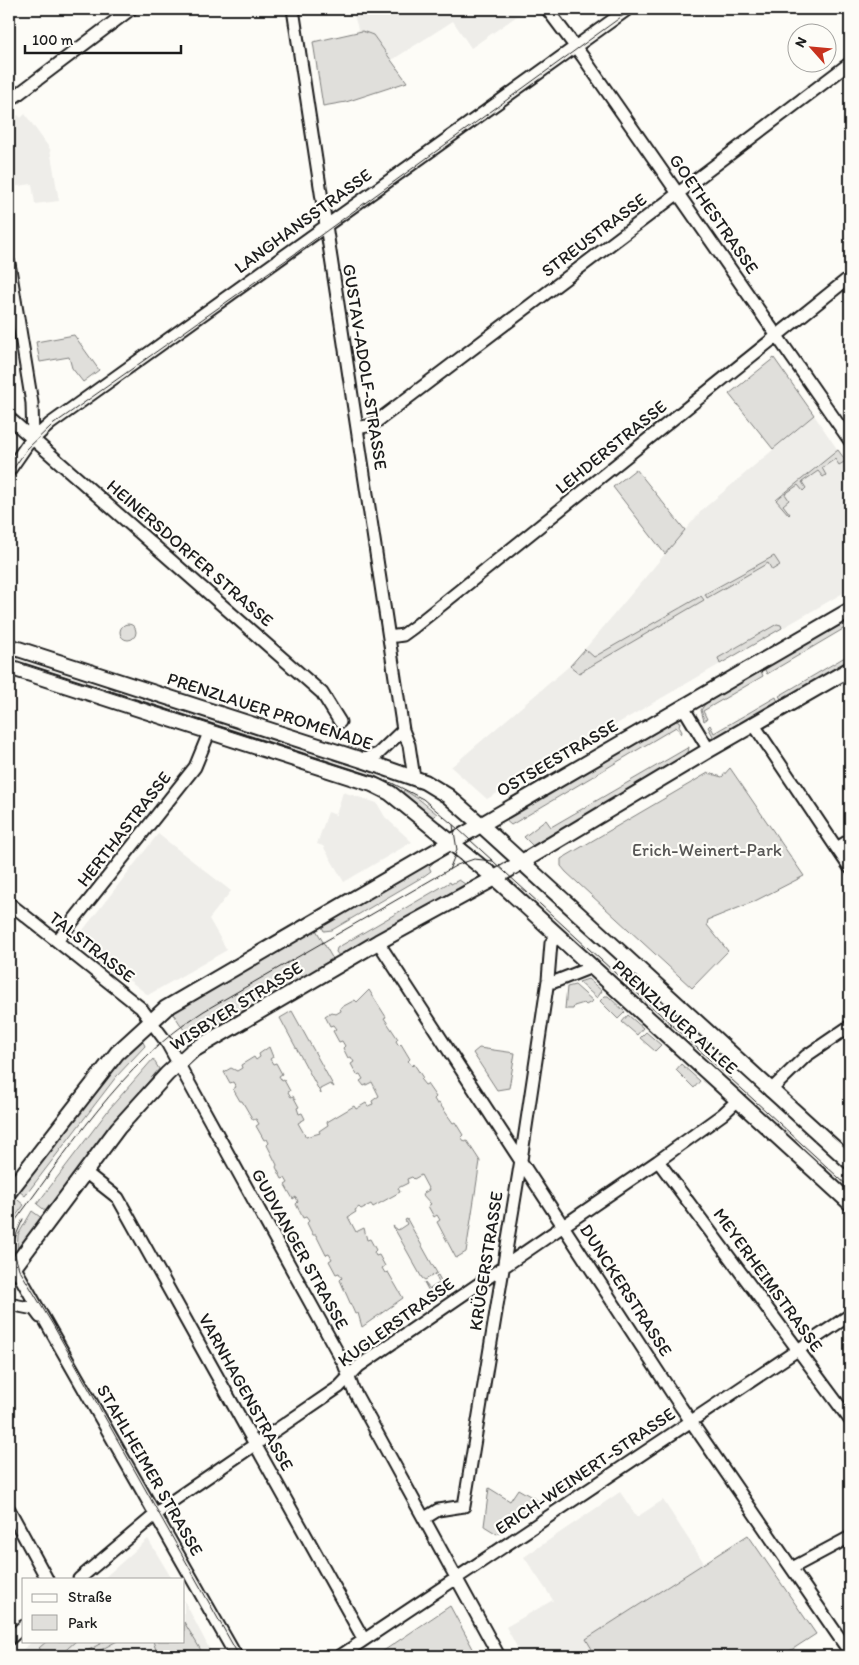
<svg xmlns="http://www.w3.org/2000/svg" width="859" height="1665" viewBox="0 0 859 1665" font-family="Itim,sans-serif">
<rect width="100%" height="100%" fill="#fdfcf7"/>
<filter id="ink" filterUnits="userSpaceOnUse"><feTurbulence type="fractalNoise" baseFrequency=".02" numOctaves="2"/><feDisplacementMap in="SourceGraphic" scale="10" xChannelSelector="R" yChannelSelector="G"/><feConvolveMatrix kernelMatrix="1 2 1 2 8 2 1 2 1" color-interpolation-filters="sRGB"/></filter>
<g filter="url(#ink)">
<path fill="#eeede9" d="M 345,9 L 527,9 L 471,48 L 453,21 L 392,60 L 373,35 L 359,32 L 353,12 L 347,15 Z
M 25,114 L 50,149 L 59,201 L 35,204 L 32,184 L 11,187 L 9,174 L 9,121 L 18,115 L 21,118 Z
M 814,415 L 850,468 L 850,589 L 487,799 L 451,767 L 574,662 L 702,510 Z
M 343,792 L 377,803 L 385,817 L 412,842 L 344,882 L 323,846 L 317,844 L 328,812 L 336,815 Z
M 158,834 L 231,891 L 209,919 L 227,950 L 148,995 L 76,939 Z
M 620,1492 L 637,1517 L 663,1500 L 704,1563 L 587,1639 L 596,1656 L 522,1656 L 506,1627 L 553,1600 L 524,1557 Z
M 148,1539 L 172,1579 L 103,1579 Z
M 184,1600 L 213,1656 L 26,1656 L 21,1651 L 33,1641 L 184,1641 Z"/>
<path fill="#e0dfdb" stroke="#7e7e7c" d="M 362,31 L 373,35 L 407,82 L 346,102 L 323,106 L 313,42 Z
M 74,335 L 99,370 L 83,382 L 72,368 L 69,357 L 40,362 L 36,342 Z
M 774,358 L 814,415 L 773,449 L 729,394 Z
M 838,450 L 846,461 L 839,465 L 835,459 L 822,468 L 826,475 L 823,477 L 818,471 L 802,482 L 806,488 L 803,491 L 798,485 L 785,494 L 789,500 L 783,505 L 790,514 L 789,515 L 776,500 Z
M 636,469 L 685,530 L 665,554 L 613,487 Z
M 774,556 L 780,565 L 772,570 L 768,563 L 707,598 L 705,594 Z
M 701,596 L 704,600 L 579,673 L 570,666 L 585,649 L 594,657 Z
M 850,620 L 850,625 L 767,674 L 764,668 Z
M 777,624 L 781,625 L 782,628 L 720,664 L 718,658 Z
M120 632a8 8 0 1 1 16 0a8 8 0 1 1-16 0Z
M 850,654 L 850,659 L 782,700 L 779,696 Z
M 761,671 L 763,676 L 703,711 L 707,719 L 704,721 L 701,710 L 705,704 Z
M 776,697 L 778,702 L 714,738 L 708,727 L 710,725 L 714,733 Z
M 676,721 L 680,722 L 679,726 L 682,732 L 681,734 L 676,727 L 511,825 L 504,819 Z
M 689,747 L 688,753 L 535,845 L 533,846 L 524,837 L 546,820 L 551,827 Z
M 730,768 L 804,876 L 753,902 L 708,920 L 707,925 L 728,951 L 692,988 L 566,872 L 561,866 L 561,859 L 708,773 L 722,777 Z
M 404,790 L 420,800 L 437,814 L 433,818 L 403,792 Z
M 432,861 L 434,862 L 429,867 L 431,871 L 424,876 L 332,930 L 324,931 L 321,925 Z
M 459,880 L 465,884 L 340,957 L 336,952 L 337,948 L 450,882 L 451,884 Z
M 315,928 L 334,961 L 222,1022 L 193,1044 L 173,1013 Z
M 588,979 L 602,991 L 597,998 L 579,982 Z
M 575,985 L 593,1001 L 586,1005 L 584,1003 L 574,1006 L 573,1009 L 565,1009 L 567,987 Z
M 369,990 L 386,1017 L 384,1018 L 398,1039 L 396,1041 L 399,1046 L 401,1044 L 410,1059 L 408,1061 L 412,1066 L 414,1064 L 423,1078 L 421,1080 L 425,1085 L 427,1084 L 436,1097 L 434,1099 L 437,1104 L 439,1103 L 453,1123 L 455,1122 L 463,1135 L 461,1137 L 465,1142 L 467,1141 L 480,1161 L 466,1252 L 456,1258 L 437,1222 L 440,1220 L 437,1215 L 434,1217 L 428,1206 L 431,1204 L 422,1194 L 429,1190 L 421,1175 L 414,1179 L 412,1177 L 407,1179 L 408,1183 L 398,1188 L 400,1192 L 373,1207 L 371,1204 L 361,1209 L 359,1207 L 355,1210 L 356,1212 L 348,1217 L 356,1232 L 364,1228 L 367,1240 L 370,1239 L 376,1250 L 374,1252 L 376,1256 L 379,1255 L 385,1266 L 382,1268 L 385,1273 L 388,1272 L 403,1298 L 362,1327 L 358,1313 L 355,1314 L 340,1280 L 342,1278 L 339,1273 L 336,1274 L 329,1261 L 332,1259 L 329,1254 L 326,1255 L 316,1235 L 313,1235 L 307,1223 L 309,1221 L 306,1217 L 303,1218 L 296,1204 L 298,1202 L 296,1197 L 293,1199 L 285,1185 L 288,1183 L 285,1178 L 282,1179 L 276,1167 L 277,1165 L 267,1145 L 269,1143 L 267,1139 L 264,1140 L 256,1126 L 259,1124 L 256,1119 L 253,1120 L 242,1101 L 240,1101 L 233,1089 L 236,1087 L 233,1082 L 230,1083 L 224,1072 L 231,1068 L 237,1071 L 242,1068 L 241,1065 L 254,1057 L 256,1060 L 260,1057 L 259,1054 L 269,1047 L 273,1057 L 270,1059 L 273,1064 L 276,1063 L 282,1074 L 279,1076 L 282,1081 L 284,1080 L 290,1091 L 288,1092 L 291,1097 L 293,1096 L 299,1107 L 297,1108 L 299,1114 L 302,1113 L 305,1119 L 298,1123 L 306,1137 L 320,1133 L 319,1131 L 328,1125 L 327,1122 L 354,1106 L 356,1109 L 366,1103 L 368,1106 L 373,1104 L 372,1101 L 379,1096 L 372,1082 L 364,1086 L 360,1081 L 363,1079 L 360,1074 L 357,1075 L 351,1064 L 354,1062 L 351,1057 L 348,1058 L 343,1048 L 345,1046 L 342,1041 L 339,1042 L 333,1031 L 336,1029 L 333,1025 L 330,1026 L 325,1016 L 331,1012 L 336,1014 L 341,1011 L 340,1008 L 355,1000 L 357,1002 Z
M 605,996 L 608,996 L 625,1012 L 618,1019 L 600,1001 Z
M 292,1011 L 334,1087 L 330,1084 L 320,1089 L 321,1094 L 280,1018 Z
M 628,1015 L 643,1028 L 637,1035 L 622,1022 Z
M 646,1032 L 661,1045 L 655,1051 L 640,1038 Z
M 141,1038 L 145,1046 L 116,1077 L 25,1196 L 18,1190 L 126,1053 Z
M 479,1048 L 515,1053 L 509,1088 L 497,1090 L 473,1053 Z
M 153,1059 L 159,1069 L 127,1107 L 47,1212 L 37,1204 L 110,1108 Z
M 681,1064 L 700,1081 L 694,1088 L 676,1070 Z
M 13,1196 L 24,1205 L 9,1225 L 9,1202 Z
M 32,1211 L 43,1219 L 17,1252 L 18,1235 Z
M 407,1219 L 437,1273 L 425,1280 L 422,1278 L 393,1226 L 398,1230 L 407,1224 L 405,1220 Z
M 438,1275 L 446,1290 L 433,1299 L 424,1282 L 430,1289 L 439,1283 L 436,1276 Z
M 489,1488 L 510,1501 L 518,1489 L 542,1503 L 497,1534 L 484,1526 Z
M 748,1535 L 816,1634 L 782,1656 L 596,1656 L 586,1639 Z
M 450,1606 L 477,1656 L 376,1656 Z
M 184,1622 L 202,1652 L 195,1656 L 158,1656 L 153,1641 L 184,1641 Z
M 47,1641 L 76,1641 L 59,1656 L 46,1656 L 39,1648 Z
M 105,1641 L 117,1641 L 90,1656 L 78,1656 Z"/>
<g fill="none" stroke-linecap="round" stroke-linejoin="round">
<defs>
<path id="minor" d="M 293,9 L 403,730 L 409,745 L 414,778
M 547,9 L 583,57 L 850,441
M 9,101 L 131,9
M 9,263 L 32,403 L 33,439
M 9,418 L 322,693 L 340,722
M 357,428 L 372,425 L 850,63
M 9,471 L 27,445 L 50,424 L 628,9
M 389,637 L 403,635 L 414,627 L 850,277
M 683,707 L 709,750
M 754,725 L 850,868
M 362,760 L 378,754 L 403,730
M 837,848 L 850,840
M 9,903 L 141,1008 L 167,1043 L 344,1364 L 353,1389 L 499,1656
M 57,941 L 195,767 L 209,733
M 378,942 L 681,1407 L 850,1653
M 548,980 L 554,982 L 592,967
M 770,1091 L 806,1056 L 850,1026
M 658,1161 L 850,1420
M 85,1172 L 118,1198 L 364,1640
M 14,1266 L 236,1656
M 9,1304 L 34,1309 L 40,1317
M 9,1509 L 47,1579
M 425,1518 L 438,1510 L 464,1506 L 521,1160 L 548,980 L 551,943 L 558,936
M 792,1568 L 850,1537
M 79,1579 L 168,1504 L 339,1387 L 359,1366 L 658,1161 L 723,1114 L 738,1100
M 9,1639 L 24,1626
M 340,1656 L 850,1315"/>
<path id="major" d="M 9,646 L 362,760 L 425,782 L 448,796 L 480,824 L 850,1162
M 9,667 L 372,784 L 390,793 L 495,878 L 850,1203
M 9,1192 L 117,1053 L 166,1008 L 850,610
M 9,1274 L 118,1128 L 167,1074 L 192,1051 L 378,942 L 495,878 L 709,750 L 850,669"/>
</defs>
<use href="#minor" stroke="#1c1c1c" stroke-width="15"/>
<use href="#major" stroke="#1c1c1c" stroke-width="18"/>
<use href="#minor" stroke="#fdfcf7" stroke-width="11"/>
<use href="#major" stroke="#fdfcf7" stroke-width="14"/>
<path stroke="#1c1c1c" stroke-width="1" d="M 9,475 L 27,449 L 51,426 L 296,253 L 632,9
M 9,660 L 392,783 L 423,799 L 458,829 L 850,1188
M 449,870 L 457,850 L 453,825
M 23,1219 L 14,1240 L 14,1252 L 19,1269 L 53,1325 L 239,1656
M 9,1229 C 67,1153 121,1063 204,1011 L 457,865 L 474,859 L 493,861"/>
</g>
</g>
<g text-anchor="middle" stroke-width="4.5" stroke-linejoin="round" paint-order="stroke">
<g font-size="18" fill="#1c1c1c" stroke="#fdfcf7">
<text transform="translate(714 214) rotate(55)" y="6">GOETHESTRASSE</text>
<text transform="translate(303 221) rotate(-36)" y="6">LANGHANSSTRASSE</text>
<text transform="translate(594 235) rotate(-37)" y="6">STREUSTRASSE</text>
<text transform="translate(365 367) rotate(81)" y="6">GUSTAV-ADOLF-STRASSE</text>
<text transform="translate(611 447) rotate(-39)" y="6">LEHDERSTRASSE</text>
<text transform="translate(190 553) rotate(41)" y="6">HEINERSDORFER STRASSE</text>
<text transform="translate(270 711) rotate(18)" y="6">PRENZLAUER PROMENADE</text>
<text transform="translate(557 758) rotate(-30)" y="6">OSTSEESTRASSE</text>
<text transform="translate(124 829) rotate(-52)" y="6">HERTHASTRASSE</text>
<text transform="translate(92 947) rotate(38)" y="6">TALSTRASSE</text>
<text transform="translate(236 1006) rotate(-32)" y="6">WISBYER STRASSE</text>
<text transform="translate(675 1017) rotate(42)" y="6">PRENZLAUER ALLEE</text>
<text transform="translate(300 1249) rotate(61)" y="6">GUDVANGER STRASSE</text>
<text transform="translate(486 1261) rotate(-81)" y="6">KRÜGERSTRASSE</text>
<text transform="translate(768 1280) rotate(54)" y="6">MEYERHEIMSTRASSE</text>
<text transform="translate(626 1290) rotate(57)" y="6">DUNCKERSTRASSE</text>
<text transform="translate(396 1322) rotate(-36)" y="6">KUGLERSTRASSE</text>
<text transform="translate(246 1392) rotate(61)" y="6">VARNHAGENSTRASSE</text>
<text transform="translate(150 1470) rotate(60)" y="6">STAHLHEIMER STRASSE</text>
<text transform="translate(585 1471) rotate(-34)" y="6">ERICH-WEINERT-STRASSE</text>
</g>
<g font-size="18" fill="#575655" stroke="#fdfcf7">
<text x="707" y="856">Erich-Weinert-Park</text>
</g>
</g>
<rect width="859" height="1665" fill="none" stroke="#fdfcf7" stroke-width="30"/>
<rect x="15" y="15" width="829" height="1635" fill="none" stroke="#1c1c1c" stroke-width="2" filter="url(#ink)"/>
<rect x="22" y="1578" width="162" height="65" fill="#fdfcf7" stroke="#a3a29f"/>
<rect x="32" y="1594" width="25" height="8" fill="#fdfcf7" stroke="#a3a29f"/>
<text x="68" y="1602" font-size="15" fill="#1c1c1c">Straße</text>
<rect x="32" y="1615" width="25" height="15" fill="#e0dfdb" stroke="#a3a29f"/>
<text x="68" y="1628" font-size="15" fill="#1c1c1c">Park</text>
<g transform="translate(812 48) rotate(297)"><circle r="24" fill="#fdfcf7" stroke="#a3a29f"/>
<path d="M0-4L9 19L0 12L-9 19Z" fill="#c8321e"/>
<text y="-8" font-size="14" font-weight="bold" text-anchor="middle" fill="#1c1c1c">N</text>
</g>
<path d="M25 45v8h156v-8" fill="none" stroke="#1c1c1c" stroke-width="2.5"/>
<text x="32" y="45" font-size="15" fill="#1c1c1c" stroke="#fdfcf7" stroke-width="4" paint-order="stroke">100 m</text>
</svg>
